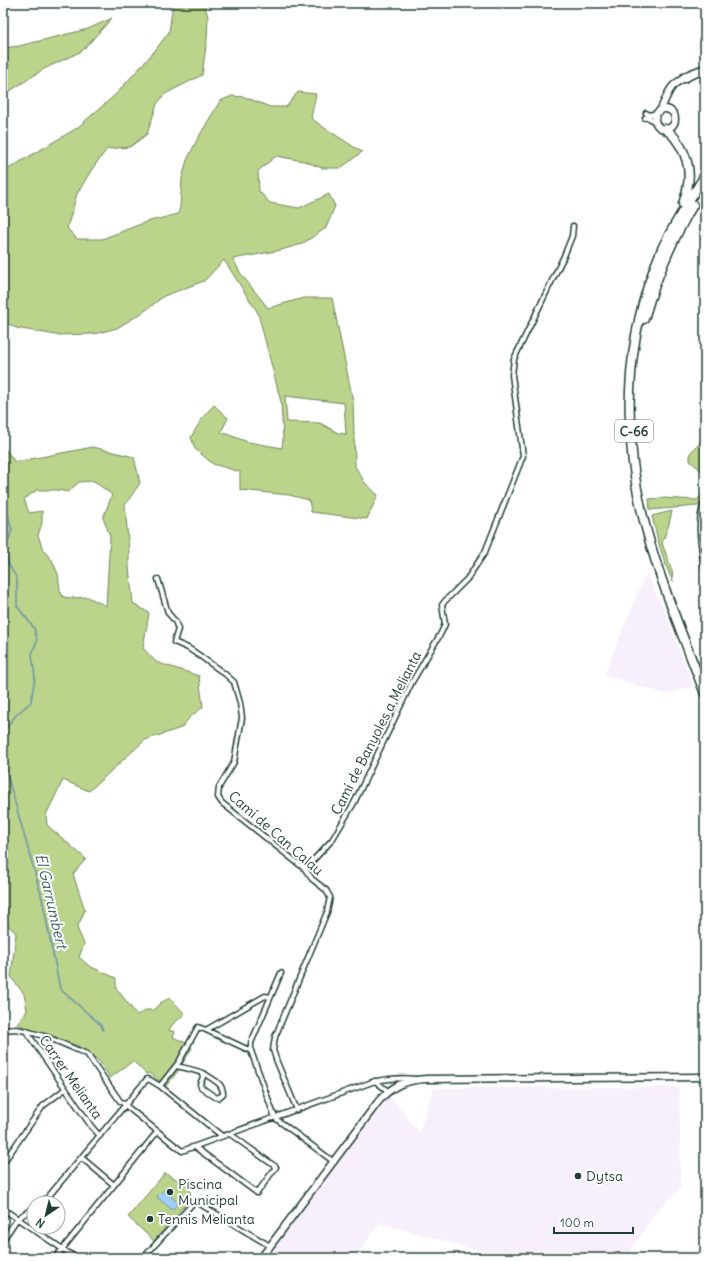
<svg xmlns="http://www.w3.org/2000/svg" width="708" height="1261" viewBox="0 0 708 1261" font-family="Delius,sans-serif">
<rect width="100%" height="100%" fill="#fff"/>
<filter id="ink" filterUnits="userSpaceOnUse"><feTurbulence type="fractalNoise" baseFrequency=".025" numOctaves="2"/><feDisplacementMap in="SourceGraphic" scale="8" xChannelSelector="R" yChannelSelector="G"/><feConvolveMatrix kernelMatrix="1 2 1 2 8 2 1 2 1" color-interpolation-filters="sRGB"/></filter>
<g filter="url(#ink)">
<path fill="#f8effd" d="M 646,573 L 664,610 L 694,686 L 666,694 L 604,675 Z
M 679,1087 L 681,1187 L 658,1210 L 633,1247 L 627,1258 L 505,1258 L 380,1223 L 354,1258 L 261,1258 L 387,1093 L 419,1132 L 434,1088 Z"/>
<path fill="#bbd38a" stroke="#6d885f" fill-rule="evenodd" d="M 173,3 L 204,3 L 208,17 L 207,39 L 202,75 L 165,94 L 157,104 L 147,134 L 130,147 L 107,149 L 92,169 L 77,194 L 67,228 L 77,239 L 102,239 L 146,222 L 178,214 L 180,207 L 182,178 L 187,160 L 198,138 L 220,101 L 232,96 L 245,97 L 270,107 L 286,107 L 298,92 L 316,94 L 311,118 L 323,127 L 362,152 L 341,168 L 322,168 L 304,161 L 276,156 L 258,171 L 259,191 L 270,203 L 299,208 L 329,194 L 335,206 L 326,228 L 302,244 L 281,250 L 233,259 L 241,274 L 268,308 L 304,298 L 332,298 L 353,401 L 355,466 L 365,483 L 378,495 L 367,519 L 311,512 L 309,500 L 289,495 L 240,490 L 240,472 L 213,464 L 195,449 L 191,437 L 203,417 L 214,405 L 228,418 L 221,432 L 248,442 L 282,448 L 283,440 L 281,402 L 258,313 L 224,260 L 204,281 L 164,296 L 145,311 L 117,328 L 94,334 L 56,335 L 16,328 L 3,321 L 3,172 L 77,128 L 115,95 L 153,53 L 169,32 ZM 285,396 L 344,403 L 346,434 L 338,433 L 320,423 L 287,422 Z
M 112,18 L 82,51 L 44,69 L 10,91 L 3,97 L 3,48 L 19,46 L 88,29 Z
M 702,441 L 705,464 L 705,500 L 698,506 L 650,510 L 649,499 L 663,498 L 697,500 L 704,493 L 703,472 L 690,461 L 690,453 Z
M 3,446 L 15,462 L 93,447 L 134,457 L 140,483 L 125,505 L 129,552 L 129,567 L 133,603 L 149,613 L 143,648 L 156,662 L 199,676 L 203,707 L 190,717 L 181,728 L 145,740 L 89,791 L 63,780 L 46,815 L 47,825 L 86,859 L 73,874 L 85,910 L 77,928 L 84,944 L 79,957 L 89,966 L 116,978 L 116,988 L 137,1015 L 146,1010 L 154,1010 L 160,1003 L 170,998 L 185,1014 L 172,1025 L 169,1030 L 175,1032 L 173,1037 L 186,1043 L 192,1048 L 178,1071 L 166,1086 L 149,1073 L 146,1074 L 133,1061 L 110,1078 L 99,1061 L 84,1049 L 17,1024 L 27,1011 L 24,994 L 11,977 L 16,933 L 3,921 ZM 94,481 L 112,495 L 103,518 L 110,536 L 106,606 L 88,597 L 71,598 L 63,597 L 60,590 L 58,574 L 52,560 L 43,550 L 38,535 L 42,523 L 42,511 L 29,513 L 24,499 L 37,490 L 57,490 L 68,492 L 79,482 Z
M 672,511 L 669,524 L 662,543 L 672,570 L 673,582 C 663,561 657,538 652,516 Z
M 165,1173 L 189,1186 L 191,1198 L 154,1241 L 128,1217 Z"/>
<path fill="#a0cffc" stroke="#6c95ac" d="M 164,1190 L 178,1203 L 172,1210 L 157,1197 Z"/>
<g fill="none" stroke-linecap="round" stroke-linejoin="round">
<path stroke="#6c95ac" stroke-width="1.5" d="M 3,497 L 12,530 L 5,550 L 9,565 L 17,579 L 17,606 L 34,628 L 37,640 L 32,655 L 35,677 L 31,702 L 16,715 L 3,732
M 3,760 L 42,898 L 60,989 L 101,1025 L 103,1030"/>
<defs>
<path id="street" d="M 646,113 L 649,115 L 657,113
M 645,118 L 648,117 L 656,123
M 705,502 C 695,521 702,551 705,571
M 158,579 L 168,613 L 175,621 L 178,629 L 174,642 L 188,648 L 200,656 L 225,674 L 234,682 L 240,703 L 242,718 L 234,762 L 219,787 L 218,797 L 222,803 L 305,869 L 312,879 L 326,890 L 330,897 L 327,912 L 275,1037 L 273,1050 L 277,1062 L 297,1110
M 305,869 L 332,840 L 354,803 L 412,682 L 441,633 L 445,624 L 442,605 L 445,601 L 467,579 L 485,552 L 523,456 L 512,375 L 514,359 L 564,256 L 572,236 L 573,226
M 281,973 L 251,1043 L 251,1051 L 275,1118 L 334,1162
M 3,1030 L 16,1029 L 26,1031 L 47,1037 L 87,1054 L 120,1101 L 182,1151 L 375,1081 C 389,1079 401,1077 415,1079
M 206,1030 L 251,1051
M 26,1031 L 91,1126 L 100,1136
M 176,1066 C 186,1068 195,1070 205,1074 C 213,1080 223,1083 223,1094 L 218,1098 L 215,1097 L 201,1087 L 200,1084 L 203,1077 L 202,1073
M 375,1081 L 388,1091
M 160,1086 L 179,1062 L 198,1027 L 206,1030 L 265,996 L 270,997
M 195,1147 L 257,1193 L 276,1167 L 230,1134
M 82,1158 L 114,1185
M 3,1163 L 43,1106 L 65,1089
M 40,1203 L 48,1197 L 147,1079 L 150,1080 L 160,1086 L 222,1136
M 3,1209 L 76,1258
M 3,1240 L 17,1219 L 34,1207
M 55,1258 L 157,1132
M 143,1258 L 195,1201 L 270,1246"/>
<path id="secondary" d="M655 119a10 10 0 1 1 20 0a10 10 0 1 1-20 0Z
M 660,111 C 668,95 669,83 688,77
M 261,1258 L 378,1102 C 391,1086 405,1080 426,1079 L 705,1077"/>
<path id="highway" d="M 684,78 L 689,75 L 705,69
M 665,129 C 673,134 676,139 681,147 C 692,167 690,184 683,204
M 705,175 C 690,200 673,224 661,251 C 623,340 621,440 647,532 C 662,587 685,641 705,694
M 644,319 C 656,277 671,242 693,205"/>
</defs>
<use href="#street" stroke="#1f3d34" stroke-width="7"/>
<use href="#secondary" stroke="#1f3d34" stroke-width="9"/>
<use href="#highway" stroke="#1f3d34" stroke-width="11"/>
<use href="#street" stroke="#fff" stroke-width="4"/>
<use href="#secondary" stroke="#fff" stroke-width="6"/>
<use href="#highway" stroke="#fff" stroke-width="8"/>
</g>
</g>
<g fill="#1f3d34" stroke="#fff" stroke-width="1.5">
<circle cx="578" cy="1176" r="4"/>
<circle cx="170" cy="1192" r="4"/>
<circle cx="150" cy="1219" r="4"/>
</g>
<g text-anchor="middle" stroke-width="4" stroke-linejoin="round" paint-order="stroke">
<rect fill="#fff" stroke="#627771" stroke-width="1" x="615" y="420" width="38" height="22" rx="3"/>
<g font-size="13" font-weight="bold" fill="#1f3d34">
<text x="634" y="436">C-66</text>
</g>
<g font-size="14" fill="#1f3d34" stroke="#fff">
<text transform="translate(376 733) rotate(-63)" y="5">Camí de Banyoles a Melianta</text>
<text transform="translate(276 833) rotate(41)" y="5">Camí de Can Calau</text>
<text transform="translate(71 1077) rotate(55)" y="5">Carrer Melianta</text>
</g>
<g font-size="14" fill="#1f3d34" stroke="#fff" text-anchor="start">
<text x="586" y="1181">Dytsa</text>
<text x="178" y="1189">Piscina<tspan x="178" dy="16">Municipal</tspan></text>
<text x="158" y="1224">Tennis Melianta</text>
</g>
<g font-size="15" font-style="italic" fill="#3f6266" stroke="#fff">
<text transform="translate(51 901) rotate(77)" y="5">El Garrumbert</text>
</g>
</g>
<rect width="708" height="1261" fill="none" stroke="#fff" stroke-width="16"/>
<rect x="8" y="8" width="692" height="1245" fill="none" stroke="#1f3d34" stroke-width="1.5" filter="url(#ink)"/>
<g transform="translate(46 1215) rotate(215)"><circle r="19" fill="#ffffff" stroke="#a5b1ae"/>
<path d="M0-3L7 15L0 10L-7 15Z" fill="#1f3d34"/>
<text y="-6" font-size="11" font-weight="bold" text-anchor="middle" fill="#1f3d34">N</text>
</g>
<path d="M554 1227v6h79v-6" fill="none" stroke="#1f3d34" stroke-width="2"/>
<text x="560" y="1227" font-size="12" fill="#1f3d34" stroke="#ffffff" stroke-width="3" paint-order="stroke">100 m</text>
</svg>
